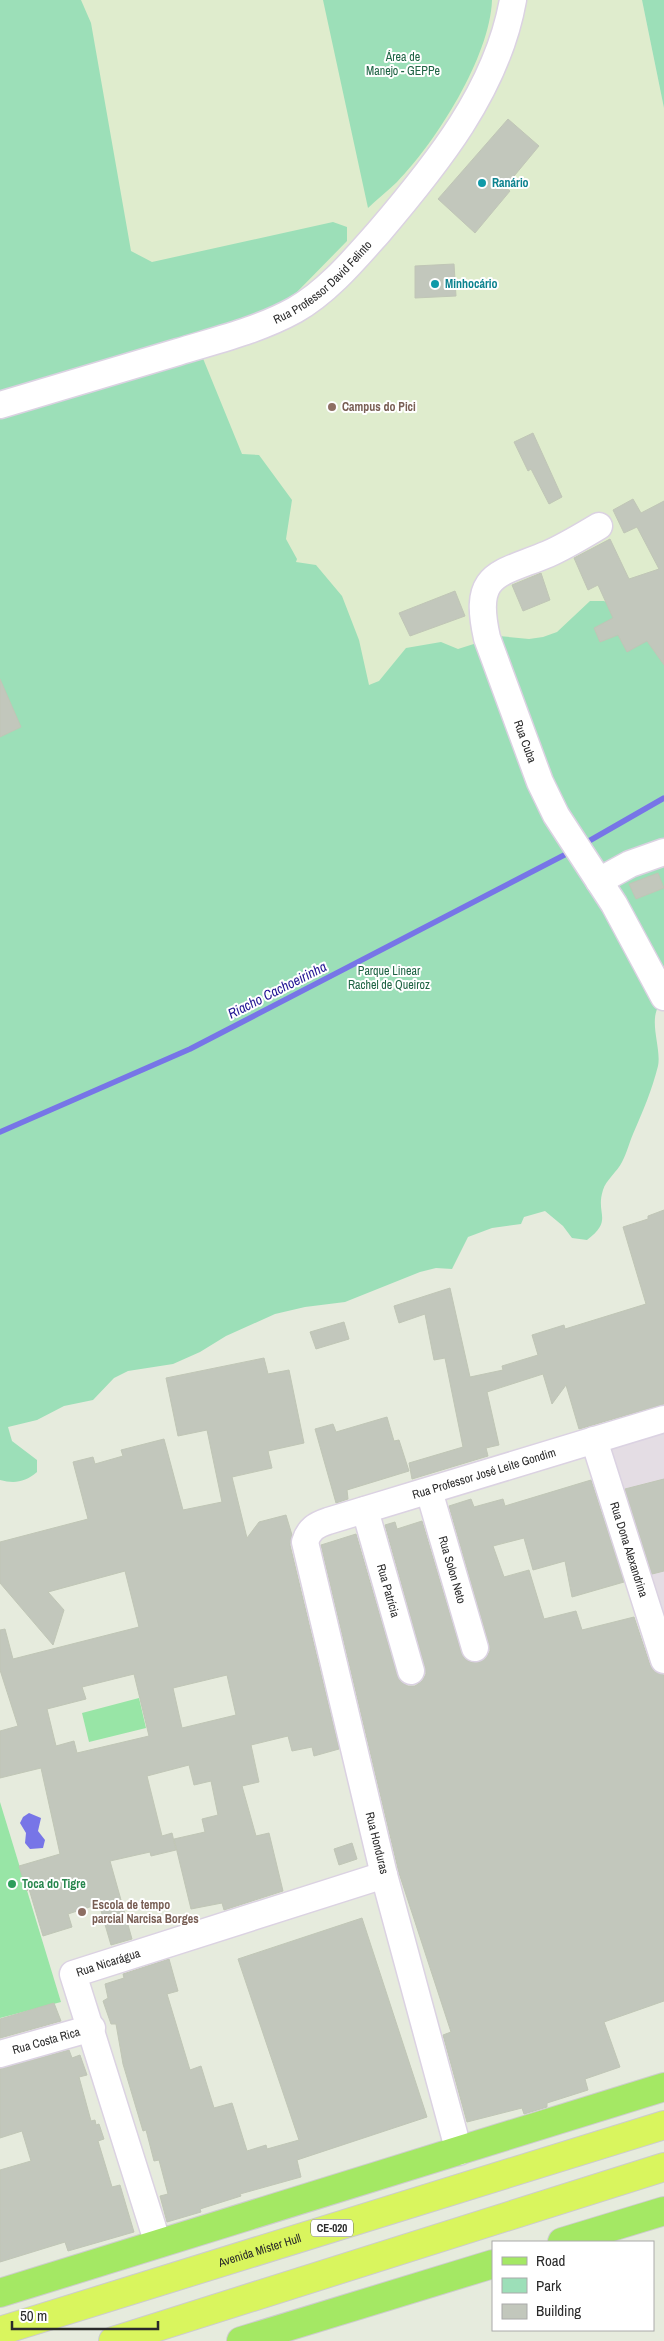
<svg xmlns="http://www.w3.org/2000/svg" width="664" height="2341" viewBox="0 0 664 2341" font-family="'Archivo Narrow',sans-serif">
<rect width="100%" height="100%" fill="#e6ebdd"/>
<path fill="#e4dde4" d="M 664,1430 L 664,1616 L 608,1446 Z"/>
<path fill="#dfeccd" d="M 0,0 L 642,0 L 664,108 L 664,705 L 465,1025 Z"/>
<path fill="#9cdfb8" d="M 0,0 L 81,0 L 91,23 L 131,251 L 152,262 L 333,222 L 347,227 L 347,241 L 297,292 L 202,356 L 242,454 L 259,455 L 292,500 L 286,539 L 297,559 L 296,562 L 316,565 L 342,596 L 359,640 L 369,685 L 379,681 L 406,648 L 441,642 L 458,649 L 499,636 L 529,639 L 543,637 L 557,632 L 590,601 L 604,601 L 617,608 L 664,603 L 664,1000 C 645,1015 662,1046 658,1066 C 652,1090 643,1111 633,1134 C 629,1143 627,1153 622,1162 C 617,1172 606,1180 603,1190 C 595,1215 614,1219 587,1240 L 572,1238 L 563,1226 L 545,1211 L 524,1217 L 521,1224 L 492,1228 L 468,1237 L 452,1269 L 436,1268 L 420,1272 L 345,1302 L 305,1307 L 275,1314 L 226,1336 L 200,1352 L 173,1364 L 128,1371 L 114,1378 L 93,1400 L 64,1406 L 37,1420 L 8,1427 L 12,1441 L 37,1460 L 37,1472 C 25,1482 15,1484 0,1480 Z
M 323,0 L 492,0 C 490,57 436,142 397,182 C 388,191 377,199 368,208 Z
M 642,0 L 664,0 L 664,108 Z"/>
<path fill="#98e5a6" d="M 139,1698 L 146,1728 L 89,1742 L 82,1713 Z
M 0,1802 L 61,2002 L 0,2018 Z"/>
<path fill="#7775e7" d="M 29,1813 L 41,1818 L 38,1831 L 45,1840 L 43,1848 L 30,1849 L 25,1843 L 26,1833 L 20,1823 L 23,1817 Z"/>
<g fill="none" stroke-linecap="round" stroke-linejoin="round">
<path stroke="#7775e7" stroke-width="5.5" d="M 582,845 L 664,798
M 0,1132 L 190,1049 L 572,851"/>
</g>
<path fill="#c2c7bc" stroke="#c0c6b6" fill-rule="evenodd" d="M 508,119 L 539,146 L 505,187 L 510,191 L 475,233 L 438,199 Z
M 454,264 L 456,296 L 415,298 L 415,266 Z
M 533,433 L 562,497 L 549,504 L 531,469 L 528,471 L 514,442 Z
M 633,499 L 641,513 L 664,501 L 664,665 L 647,641 L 627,652 L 618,635 L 600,642 L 594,628 L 613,618 L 598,585 L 588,590 L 574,558 L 610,539 L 629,579 L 659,569 L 637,527 L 624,533 L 613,510 Z
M 541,573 L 550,600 L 523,611 L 512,585 Z
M 455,591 L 465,616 L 410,636 L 399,613 Z
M 0,679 L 21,727 L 0,737 Z
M 658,873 L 664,888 L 636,899 L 629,884 Z
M 664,1210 L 664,1404 L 579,1429 L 566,1385 L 552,1404 L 543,1374 L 487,1392 L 499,1445 L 486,1448 L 488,1456 L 412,1479 L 409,1463 L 463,1447 L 445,1358 L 434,1360 L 425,1314 L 399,1323 L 394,1306 L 450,1288 L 470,1377 L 503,1370 L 502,1366 L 538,1355 L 532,1335 L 564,1325 L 565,1329 L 646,1304 L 623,1227 L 648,1219 L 648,1216 Z
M 344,1322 L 349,1339 L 316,1349 L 310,1332 Z
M 264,1358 L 268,1374 L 289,1370 L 304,1443 L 268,1451 L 272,1468 L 232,1477 L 247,1538 L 259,1522 L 286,1515 L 292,1535 L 290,1545 L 339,1749 L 314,1756 L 312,1747 L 292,1751 L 288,1736 L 251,1745 L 259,1782 L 242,1786 L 256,1836 L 269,1833 L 283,1891 L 224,1910 L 222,1903 L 191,1909 L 174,1839 L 205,1832 L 202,1819 L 218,1815 L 211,1781 L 194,1785 L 189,1765 L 147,1776 L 162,1836 L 172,1833 L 176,1850 L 151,1856 L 150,1852 L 110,1861 L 132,1939 L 111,1945 L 99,1904 L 68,1914 L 72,1927 L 43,1936 L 29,1889 L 27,1891 L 19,1866 L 60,1854 L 41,1768 L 0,1778 L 0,1731 L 18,1726 L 0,1670 L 0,1630 L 5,1629 L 13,1659 L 139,1627 L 125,1571 L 48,1592 L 64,1610 L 53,1645 L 0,1583 L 0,1542 L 88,1519 L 73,1462 L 93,1457 L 95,1464 L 123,1456 L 121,1450 L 164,1439 L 183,1510 L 222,1502 L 207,1430 L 178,1436 L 166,1378 ZM 134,1674 L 149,1736 L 77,1753 L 74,1741 L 56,1746 L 47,1709 L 86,1699 L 82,1687 ZM 227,1675 L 236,1715 L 182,1728 L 173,1688 Z
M 387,1417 L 394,1441 L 399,1440 L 409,1471 L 347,1490 L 348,1499 L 336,1503 L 315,1429 L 333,1424 L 336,1432 Z
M 664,1479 L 664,1571 L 652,1574 L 625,1489 Z
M 591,1480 L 624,1582 L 572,1597 L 565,1561 L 533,1570 L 524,1538 L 493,1546 L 504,1577 L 529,1570 L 544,1619 L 576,1611 L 582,1630 L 634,1617 L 650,1665 L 654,1671 L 664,1675 L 664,2001 L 604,2022 L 620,2067 L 585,2079 L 588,2090 L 547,2103 L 547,2107 L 524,2114 L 522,2108 L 467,2122 L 443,2035 L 451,2032 L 399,1873 L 321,1545 L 356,1534 L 397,1675 L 401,1682 L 408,1686 L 415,1686 L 422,1681 L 426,1674 L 425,1667 L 385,1525 L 395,1522 L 397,1529 L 422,1521 L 461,1652 L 465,1659 L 471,1662 L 479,1662 L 486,1658 L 490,1651 L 489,1644 L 449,1506 L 471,1499 L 474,1507 L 503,1499 L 505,1506 Z
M 352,1843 L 357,1859 L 339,1865 L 334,1849 Z
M 362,1918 L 427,2117 L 297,2160 L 301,2177 L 240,2194 L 241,2196 L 200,2209 L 201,2212 L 167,2222 L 160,2196 L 168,2194 L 159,2160 L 154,2161 L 146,2130 L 143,2131 L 123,2064 L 116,2024 L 111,2024 L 103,2001 L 108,1998 L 105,1984 L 124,1978 L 123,1974 L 169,1959 L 178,1991 L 167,1994 L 190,2070 L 201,2066 L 214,2108 L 232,2103 L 247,2151 L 266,2145 L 267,2149 L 299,2140 L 238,1959 Z
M 54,2003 L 61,2021 L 0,2038 L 0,2019 Z
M 69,2050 L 72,2058 L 80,2055 L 87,2075 L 79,2077 L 91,2121 L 95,2120 L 96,2125 L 99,2124 L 104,2139 L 98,2141 L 112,2187 L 120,2185 L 134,2232 L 68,2251 L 65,2242 L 0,2262 L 0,2170 L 31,2161 L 22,2131 L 0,2138 L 0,2069 Z"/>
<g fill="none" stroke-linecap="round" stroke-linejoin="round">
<defs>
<g id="minor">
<path id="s1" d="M 0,405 C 59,387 119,370 178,352 C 217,340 259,330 295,310 C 327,292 354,260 378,233 C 436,165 497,90 513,0"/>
<path id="s2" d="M 599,526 C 582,536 566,546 548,554 C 498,575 472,572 487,638 L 540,782 L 556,815 L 614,904 L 664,997"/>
<path d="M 599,881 L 630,864 L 664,852"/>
<path id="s3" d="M 594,1440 L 664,1660"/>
<path id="s4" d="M 429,1491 L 475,1648"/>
<path id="s5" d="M 365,1510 L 411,1671"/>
<path id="s6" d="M 0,2054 L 92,2028"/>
<path id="s7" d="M 459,2152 L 384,1875 L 305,1542 C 309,1529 316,1525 328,1521 L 664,1419"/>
<path id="s8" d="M 158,2244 L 73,1974 L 384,1875"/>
</g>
<path id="major" d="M 562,2242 L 664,2211
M 0,2293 L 664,2087
M 241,2341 L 493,2264"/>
<g id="highway">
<path id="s9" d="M 0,2331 L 664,2125"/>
<path d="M 113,2341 L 664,2167"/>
</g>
</defs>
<use href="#minor" stroke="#dbd2e2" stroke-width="29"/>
<use href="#major" stroke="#ccc" stroke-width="30"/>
<use href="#highway" stroke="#ccc" stroke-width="30"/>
<use href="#minor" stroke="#fff" stroke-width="26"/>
<use href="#major" stroke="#a4e864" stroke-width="28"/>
<use href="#highway" stroke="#d9f55e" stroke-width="28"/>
</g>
<g fill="#0f9aa8" stroke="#fff" stroke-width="2">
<circle cx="482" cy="183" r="5"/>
<circle cx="435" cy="284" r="5"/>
</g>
<g fill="#8d6e63" stroke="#fff" stroke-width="2">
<circle cx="332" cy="407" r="5"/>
<circle cx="82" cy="1912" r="5"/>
</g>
<circle fill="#2e9e5b" stroke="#fff" stroke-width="2" cx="12" cy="1884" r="5"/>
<g text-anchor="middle" stroke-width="4" stroke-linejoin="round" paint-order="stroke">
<rect fill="#fff" stroke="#6a6a6a" stroke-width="1" x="311" y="2219.5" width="42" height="17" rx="4"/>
<g font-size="11" font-weight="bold" fill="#2a2a2a">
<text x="332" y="2232">CE-020</text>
</g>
<g font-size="12" fill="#1e6343" stroke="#fff">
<text x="403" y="61">Área de<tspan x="403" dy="14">Manejo - GEPPe</tspan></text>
<text x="389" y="975">Parque Linear<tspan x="389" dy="14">Rachel de Queiroz</tspan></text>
</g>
<g font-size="12" font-weight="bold" fill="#0d838f" stroke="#fff" text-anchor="start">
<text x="492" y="187">Ranário</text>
<text x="445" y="288">Minhocário</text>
</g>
<g font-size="12" fill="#2a2a2a" stroke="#fff">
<text dy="4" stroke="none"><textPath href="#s1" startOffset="349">Rua Professor David Felinto</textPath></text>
<text dy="4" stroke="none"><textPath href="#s2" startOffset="291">Rua Cuba</textPath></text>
<text dy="4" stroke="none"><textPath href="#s7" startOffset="825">Rua Professor José Leite Gondim</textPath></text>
<text dy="4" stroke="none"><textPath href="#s3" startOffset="115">Rua Dona Alexandrina</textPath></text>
<text dy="4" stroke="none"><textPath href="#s4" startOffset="82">Rua Solon Neto</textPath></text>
<text dy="4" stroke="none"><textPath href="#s5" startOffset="84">Rua Patrícia</textPath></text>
<text transform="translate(377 1843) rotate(76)" y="4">Rua Honduras</text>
<text dy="4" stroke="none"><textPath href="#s8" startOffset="320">Rua Nicarágua</textPath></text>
<text dy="4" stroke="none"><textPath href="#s6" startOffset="48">Rua Costa Rica</textPath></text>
<text dy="4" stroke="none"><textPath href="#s9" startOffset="272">Avenida Mister Hull</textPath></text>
</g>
<g font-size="12" font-weight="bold" fill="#785e54" stroke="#fff" text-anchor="start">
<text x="342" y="411">Campus do Pici</text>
<text x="92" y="1909">Escola de tempo<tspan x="92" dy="14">parcial Narcisa Borges</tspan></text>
</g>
<g font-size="12" font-weight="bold" fill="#27864d" stroke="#fff" text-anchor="start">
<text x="22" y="1888">Toca do Tigre</text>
</g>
<g font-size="14" font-style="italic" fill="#211593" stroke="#fff">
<text transform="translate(277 990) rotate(-27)" y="5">Riacho Cachoeirinha</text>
</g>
</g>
<rect x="492" y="2241" width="162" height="90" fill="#ffffff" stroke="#aaaaaa"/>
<rect x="502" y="2257" width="25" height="8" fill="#a4e864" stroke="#aaaaaa"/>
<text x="536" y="2266" font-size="15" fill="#2a2a2a">Road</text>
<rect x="502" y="2278" width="25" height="15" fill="#9cdfb8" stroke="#aaaaaa"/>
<text x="536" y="2291" font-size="15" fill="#2a2a2a">Park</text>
<rect x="502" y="2304" width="25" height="15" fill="#c2c7bc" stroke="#aaaaaa"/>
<text x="536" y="2316" font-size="15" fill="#2a2a2a">Building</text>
<path d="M12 2321v8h146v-8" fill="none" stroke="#2a2a2a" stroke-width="2.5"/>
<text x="20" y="2321" font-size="15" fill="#2a2a2a" stroke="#ffffff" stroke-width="4" paint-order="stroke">50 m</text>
</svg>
